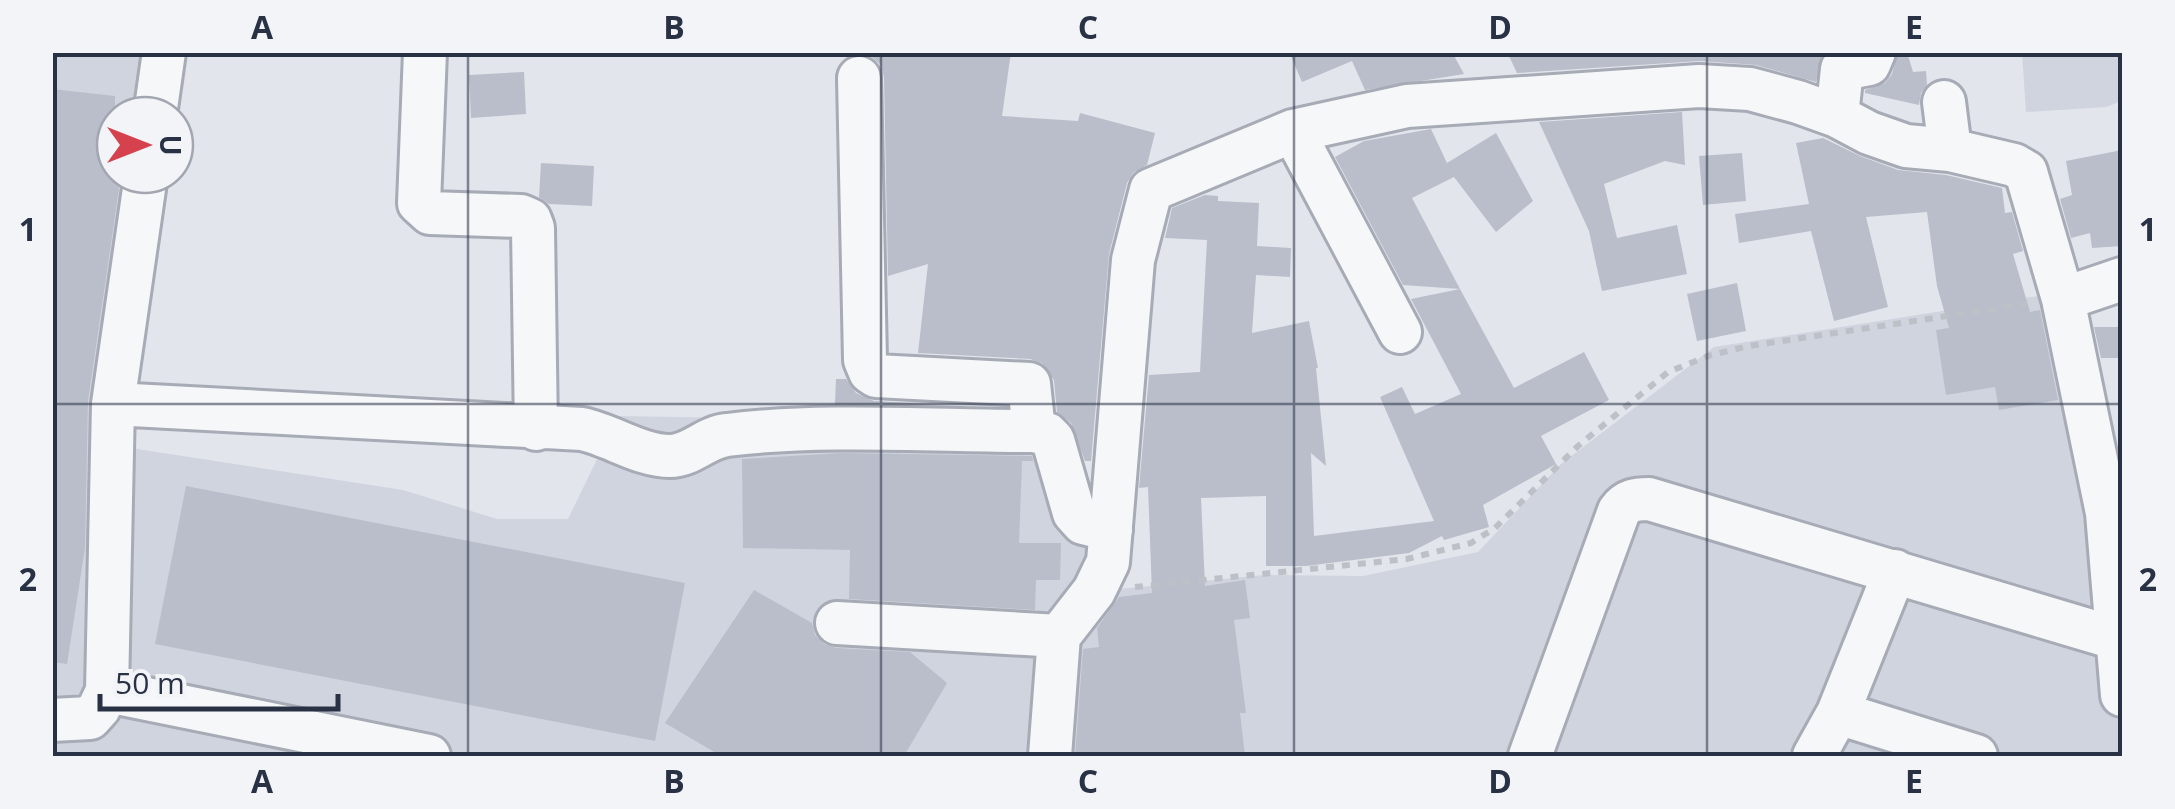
<svg xmlns="http://www.w3.org/2000/svg" width="2175" height="809" viewBox="0 0 2175 809" font-family="'Open Sans',sans-serif">
<rect width="100%" height="100%" fill="#e2e5eb"/>
<path fill="#d0d4de" d="M 52,53 L 175,53 L 164,115 L 115,115 L 115,175 L 152,175 L 124,447 L 403,490 L 497,519 L 568,519 L 618,416 L 1026,423 L 1108,590 L 1265,575 L 1363,576 L 1478,552 L 1561,464 L 1714,347 L 2063,292 L 2122,611 L 2122,756 L 53,756 Z
M 2022,53 L 2122,53 L 2122,101 L 2106,107 L 2026,112 Z"/>
<path fill="#b9beca" d="M 866,52 L 1011,52 L 1002,116 L 1078,121 L 1080,113 L 1155,133 L 1147,165 L 1133,173 L 1127,183 L 1109,254 L 1091,461 L 1085,461 L 1071,423 L 1057,412 L 1054,380 L 1042,363 L 1030,359 L 918,353 L 928,264 L 888,276 L 884,77 L 880,64 Z
M 1289,52 L 1452,52 L 1464,74 L 1365,90 L 1352,61 L 1302,82 Z
M 1507,52 L 1823,52 L 1816,82 L 1756,65 L 1700,61 L 1517,73 Z
M 1898,52 L 1907,52 L 1913,72 L 1926,71 L 1927,85 L 1921,93 L 1919,105 L 1865,93 L 1865,90 L 1885,83 L 1892,74 Z
M 524,72 L 526,114 L 471,118 L 469,75 Z
M 52,89 L 115,96 L 115,175 L 121,175 L 88,401 L 85,548 L 67,664 L 52,662 Z
M 1682,112 L 1685,165 L 1665,161 L 1604,184 L 1617,238 L 1677,225 L 1687,274 L 1602,291 L 1589,231 L 1539,122 Z
M 1431,129 L 1447,163 L 1496,133 L 1533,201 L 1496,232 L 1454,177 L 1412,198 L 1460,289 L 1403,285 L 1335,157 L 1364,141 Z
M 1823,138 L 1860,156 L 1898,170 L 1946,175 L 2002,188 L 2005,213 L 2012,212 L 2023,251 L 2013,254 L 2030,312 L 2040,310 L 2058,400 L 1999,410 L 1995,387 L 1946,395 L 1936,330 L 1949,328 L 1937,286 L 1927,212 L 1866,217 L 1888,307 L 1834,321 L 1811,231 L 1739,243 L 1735,214 L 1809,204 L 1796,143 Z
M 2122,150 L 2122,246 L 2092,248 L 2090,233 L 2071,238 L 2060,199 L 2072,195 L 2066,161 Z
M 1742,153 L 1746,201 L 1703,205 L 1699,156 Z
M 541,163 L 594,166 L 592,206 L 549,204 L 539,197 Z
M 1205,195 L 1218,196 L 1218,201 L 1259,203 L 1257,246 L 1291,248 L 1290,277 L 1256,275 L 1252,333 L 1309,321 L 1318,368 L 1316,368 L 1326,466 L 1311,453 L 1314,536 L 1434,521 L 1380,397 L 1402,387 L 1415,414 L 1461,394 L 1411,299 L 1460,289 L 1514,388 L 1584,352 L 1609,400 L 1541,436 L 1556,464 L 1483,505 L 1489,527 L 1444,540 L 1442,536 L 1409,553 L 1306,566 L 1266,566 L 1266,496 L 1201,498 L 1205,586 L 1245,580 L 1250,618 L 1234,620 L 1246,713 L 1240,713 L 1245,756 L 1075,756 L 1083,649 L 1099,647 L 1097,628 L 1119,597 L 1152,593 L 1148,487 L 1139,488 L 1149,375 L 1200,372 L 1207,240 L 1165,238 L 1172,208 Z
M 1737,283 L 1746,331 L 1697,341 L 1687,294 Z
M 2094,327 L 2122,327 L 2122,358 L 2101,358 Z
M 836,379 L 846,379 L 856,393 L 874,401 L 945,405 L 835,404 Z
M 841,453 L 1032,456 L 1033,461 L 1022,461 L 1019,543 L 1061,543 L 1060,580 L 1036,580 L 1035,610 L 849,599 L 850,550 L 743,548 L 742,459 Z
M 186,486 L 685,583 L 655,741 L 155,644 Z
M 754,590 L 812,623 L 815,635 L 824,644 L 836,648 L 910,652 L 947,683 L 904,756 L 721,756 L 665,723 Z"/>
<g fill="none" stroke-linecap="round" stroke-linejoin="round">
<defs>
<path id="minor" d="M 425,52 L 419,203 L 430,213 L 521,216 L 530,220 L 533,228 L 536,429
M 859,78 L 865,360 L 870,372 L 876,376 L 1029,384 L 1034,431
M 1944,102 L 1950,150
M 155,115 L 164,52
M 1837,116 L 1842,69 L 1869,64 L 1874,52
M 1293,131 L 1400,332
M 2063,299 L 2122,279
M 113,404 L 582,429 C 611,435 640,456 670,456 C 691,456 706,437 727,435 C 823,423 936,431 1034,431 L 1047,434 L 1053,440 L 1074,513 L 1083,523 L 1111,530
M 837,623 L 1059,636
M 107,691 L 429,756
M 1838,713 L 1976,756
M 52,720 L 90,718 L 99,708 L 107,691 L 113,404 L 146,175
M 1050,756 L 1059,636 L 1094,591 L 1108,562 L 1133,260 L 1151,190 L 1293,131 L 1407,106 L 1699,86 L 1750,89 L 1798,102 L 1837,116 L 1869,133 L 1906,146 L 1950,150 L 2014,165 L 2026,172 L 2063,299 L 2107,513 L 2122,695
M 1530,756 L 1619,511 C 1627,500 1636,499 1649,499 L 2118,639
M 1814,756 L 1838,713 L 1895,571"/>
</defs>
<use href="#minor" stroke="#a7abb6" stroke-width="48"/>
<path stroke="#bdc0c7" stroke-width="6" stroke-dasharray="8 8" stroke-linecap="butt" d="M 1135,587 L 1407,559 L 1471,543 L 1495,528 L 1578,446 L 1668,372 L 1711,355 L 1749,346 L 2027,304"/>
<use href="#minor" stroke="#f6f7f9" stroke-width="42"/>
</g>
<path fill="none" stroke="#293145" stroke-width="2.5" stroke-opacity="0.55" d="M 468,52 L 468,756M 881,52 L 881,756M 1294,52 L 1294,756M 1707,52 L 1707,756M 52,404 L 2122,404"/>
<rect width="2175" height="809" fill="none" stroke="#f2f4f8" stroke-width="110"/>
<g transform="translate(145 145) rotate(90)"><circle r="48" fill="#f2f4f8" stroke="#a2a6b0" stroke-width="2.5"/>
<path d="M0-8L18 38L0 25L-18 38Z" fill="#d5424d"/>
<text y="-15" font-size="28" font-weight="bold" text-anchor="middle" fill="#293145">U</text>
</g>
<path d="M100 694v15h238v-15" fill="none" stroke="#293145" stroke-width="5"/>
<text x="115" y="694" font-size="30" fill="#293145" stroke="#f2f4f8" stroke-width="8" paint-order="stroke">50 m</text>
<rect x="55" y="55" width="2065" height="699" fill="none" stroke="#293145" stroke-width="4"/>
<g font-size="32" text-anchor="middle" font-weight="bold" fill="#293145">
<text x="262" y="39">A</text>
<text x="674" y="39">B</text>
<text x="1088" y="39">C</text>
<text x="1500" y="39">D</text>
<text x="1914" y="39">E</text>
<text x="28" y="241">1</text>
<text x="2148" y="241">1</text>
<text x="28" y="591">2</text>
<text x="2148" y="591">2</text>
<text x="262" y="793">A</text>
<text x="674" y="793">B</text>
<text x="1088" y="793">C</text>
<text x="1500" y="793">D</text>
<text x="1914" y="793">E</text>
</g>
</svg>
